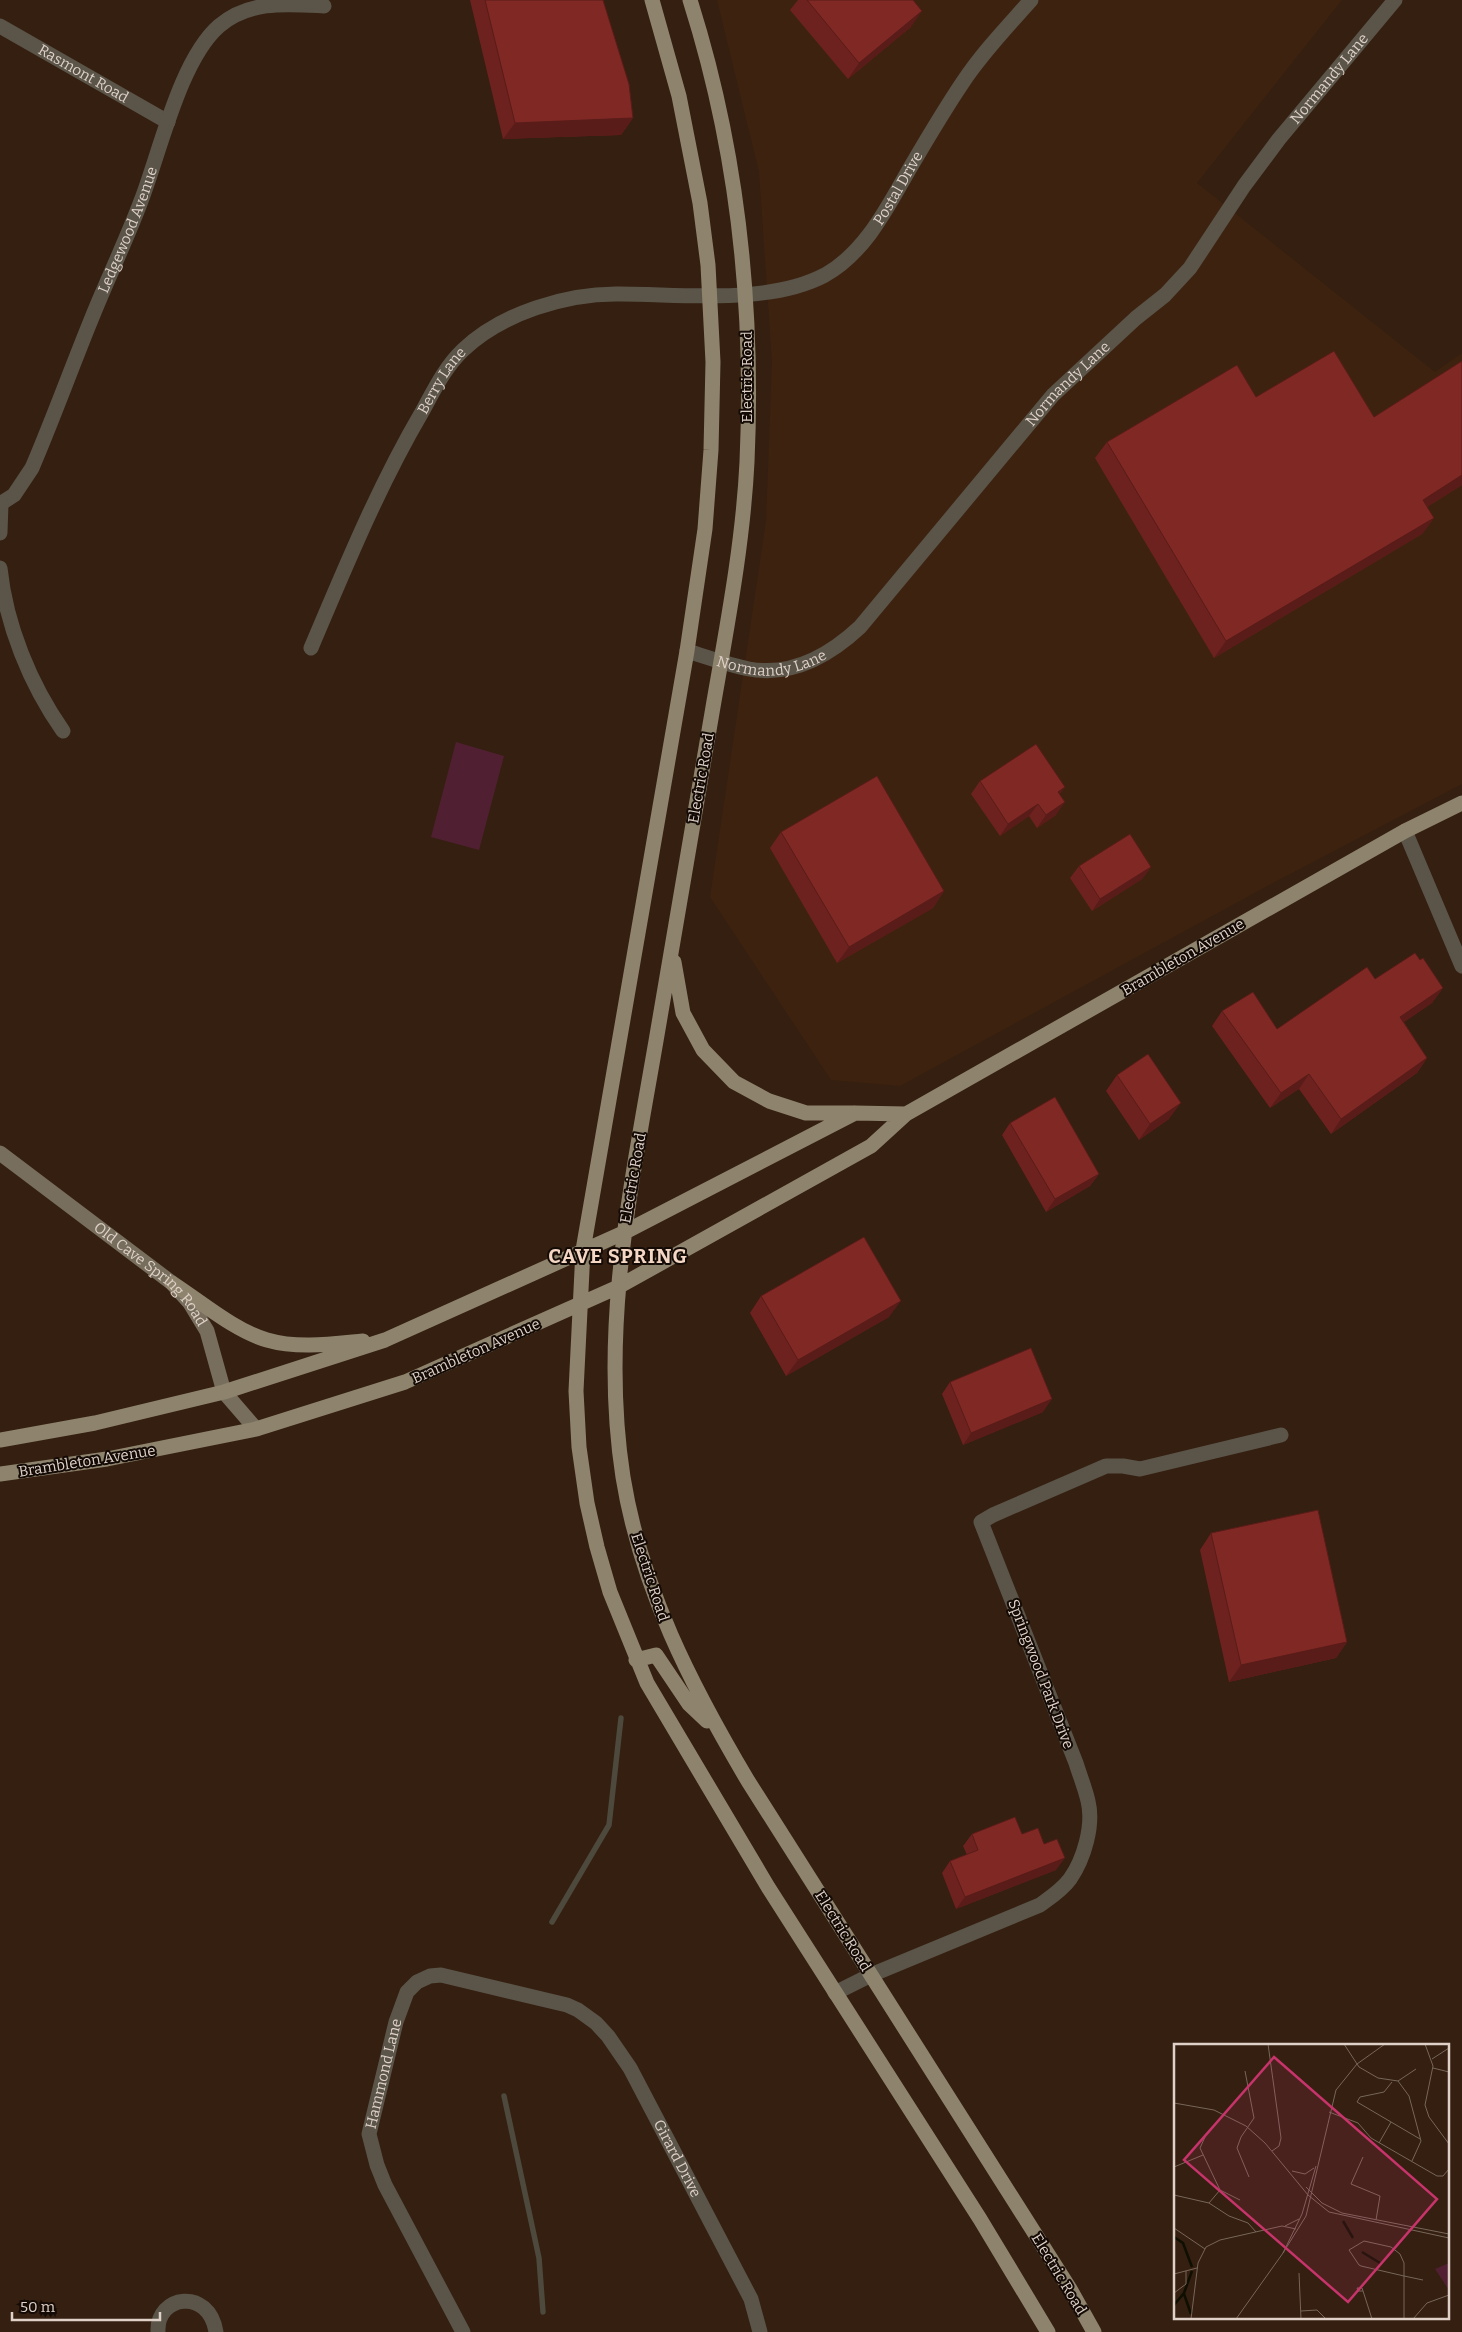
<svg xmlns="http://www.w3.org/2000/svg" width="1462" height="2332" viewBox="0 0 1462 2332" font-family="Bitter,serif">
<rect width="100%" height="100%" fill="#341f10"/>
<path fill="#3d230f" d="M 717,0 L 1342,0 L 1197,183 L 1435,372 L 1462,353 L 1462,784 L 1271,884 L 900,1086 L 831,1080 L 710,897 L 766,521 L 772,362 L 759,172 Z"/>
<path fill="#502032" d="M 456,742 L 504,756 L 479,850 L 431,837 Z"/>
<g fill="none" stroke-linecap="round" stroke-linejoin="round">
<path stroke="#4d493c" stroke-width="5.5" d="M 552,1922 L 609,1825 L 621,1718
M 504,2096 L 539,2258 L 543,2312"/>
<g stroke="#5a5449" stroke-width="15">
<path id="s1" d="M 0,26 L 168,122"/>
<path id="s2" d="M 0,504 L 14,495 L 32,468 C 53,419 71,369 91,320 C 107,280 126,241 141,201 C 160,152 180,60 219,26 C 249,0 288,4 324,6"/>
<path d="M 0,533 L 1,504"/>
<path d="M 0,568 C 6,625 30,684 63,731"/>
<path id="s3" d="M 311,648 C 345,568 378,487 422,412 C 434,390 445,367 463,350 C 502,313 567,293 620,294 C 683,294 768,305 825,275 C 866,252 888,206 910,168 C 927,139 944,110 963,82 C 982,53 1008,26 1031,0"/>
<path id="s4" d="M 687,651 C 707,657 728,665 749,669 C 793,677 830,655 860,627 L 1053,395 L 1136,318 L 1165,295 L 1190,268 L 1244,186 L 1279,139 L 1395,0"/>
<path d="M 1405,831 L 1462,966"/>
<path d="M 835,1993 L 871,1975 L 1040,1905 C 1051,1897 1062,1890 1070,1879 C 1084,1859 1094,1825 1088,1801 C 1085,1788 1080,1776 1076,1763 L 981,1522 L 993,1515 L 1106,1466 L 1123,1466 L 1140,1469 L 1281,1435"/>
<path d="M 158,2332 C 156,2295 209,2287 216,2332"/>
<path id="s5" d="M 463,2332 L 385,2185 L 377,2165 L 369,2134 L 396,2022 L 407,1992 L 417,1982 L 430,1976 L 441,1975 L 567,2005 L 578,2010 L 596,2023 L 608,2036 L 630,2068 L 751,2299 L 760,2332"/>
</g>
<path stroke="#776e5d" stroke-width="15" id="s6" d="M 0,1153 L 172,1283 L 190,1303 L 207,1331 L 224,1392 L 256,1429"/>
<path stroke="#8e836d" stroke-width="15" d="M 652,0 L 679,96 L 700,203 L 708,265 L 713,362 L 711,450 L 705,529 L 687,651 L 583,1250 L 576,1391 L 579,1447 L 587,1503 L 597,1547 L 610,1592 L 647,1683 L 768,1887 L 980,2219 L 1048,2332
M 690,0 C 737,148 754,306 747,462 C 743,544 727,626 713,707 C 694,818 675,930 656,1041 C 631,1186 600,1330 623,1477 C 641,1588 691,1685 748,1781 L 1070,2289 L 1094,2332
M 674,962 L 683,1013 L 703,1050 L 734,1082 L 769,1101 L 806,1113 L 854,1113
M 172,1283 C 200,1301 235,1331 267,1340 C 298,1349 332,1344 363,1341
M 0,1440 L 95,1423 L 224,1392 L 385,1340 L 623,1233 L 855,1113 L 906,1114
M 0,1474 L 107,1459 L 256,1429 L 405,1382 L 618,1287 L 871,1146 L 906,1114 L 1405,831 L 1462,803
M 636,1660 L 656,1655 L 689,1704 L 707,1721"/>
</g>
<path fill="#6d221f" d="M 470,0 L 603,0 L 633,118 L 621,135 L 503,139 Z
M 798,0 L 913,0 L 911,27 L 848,79 L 790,10 Z
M 1462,361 L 1462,485 L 1427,507 L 1434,518 L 1422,534 L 1214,658 L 1095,458 L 1107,442 L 1256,397 L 1374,417 Z
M 980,781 L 1060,795 L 1056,815 L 1037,828 L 1029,816 L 1000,836 L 971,794 Z
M 781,832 L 944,891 L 933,908 L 837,963 L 770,848 Z
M 1079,866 L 1151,867 L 1142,879 L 1092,911 L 1070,878 Z
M 1420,960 L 1443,988 L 1432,1003 L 1404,1022 L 1427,1058 L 1417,1073 L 1331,1134 L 1299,1089 L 1270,1108 L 1212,1026 L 1222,1011 L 1277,1029 L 1375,979 Z
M 1117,1075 L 1169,1119 L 1139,1140 L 1106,1091 Z
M 1010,1123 L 1099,1174 L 1090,1186 L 1046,1212 L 1002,1135 Z
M 761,1296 L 889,1317 L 786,1376 L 750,1313 Z
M 950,1382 L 1043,1412 L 963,1445 L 942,1394 Z
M 1211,1533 L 1347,1642 L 1336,1658 L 1229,1682 L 1200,1550 Z
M 972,1834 L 1022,1834 L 1044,1844 L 1056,1870 L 956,1909 L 942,1873 L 950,1861 L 967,1855 L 963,1846 Z"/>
<path fill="#591c19" d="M 922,11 L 911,27 L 848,79 L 859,63 Z
M 633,118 L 621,135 L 503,139 L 515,123 Z
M 1462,475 L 1462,485 L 1412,516 L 1423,500 Z
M 1434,518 L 1422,534 L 1214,658 L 1226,641 Z
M 1065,787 L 1056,800 L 1058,792 Z
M 1065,802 L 1056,815 L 1037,828 L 1046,815 Z
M 1038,804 L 1029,816 L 1000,836 L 1008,824 Z
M 1151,867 L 1142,879 L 1092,911 L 1100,899 Z
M 944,891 L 933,908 L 837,963 L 849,947 Z
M 1443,988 L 1432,1003 L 1390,1032 L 1400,1017 Z
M 1427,1058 L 1417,1073 L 1331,1134 L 1341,1119 Z
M 1309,1074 L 1299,1089 L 1270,1108 L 1281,1093 Z
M 1181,1103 L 1169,1119 L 1139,1140 L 1150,1124 Z
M 1099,1174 L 1090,1186 L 1046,1212 L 1055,1199 Z
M 901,1301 L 889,1317 L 786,1376 L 798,1360 Z
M 1052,1399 L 1043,1412 L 963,1445 L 971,1433 Z
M 1347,1642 L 1336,1658 L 1229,1682 L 1241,1665 Z
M 1065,1858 L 1056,1870 L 956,1909 L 965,1897 Z"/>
<path fill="#7f2824" stroke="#591c19" d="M 485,0 L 603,0 L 629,84 L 633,118 L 515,123 Z
M 807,0 L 913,0 L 922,11 L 859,63 Z
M 1334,351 L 1374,417 L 1462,361 L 1462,475 L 1423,500 L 1434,518 L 1226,641 L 1107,442 L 1237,365 L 1256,397 Z
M 1036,744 L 1065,787 L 1058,792 L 1065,802 L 1046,815 L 1038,804 L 1008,824 L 980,781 Z
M 877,776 L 944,891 L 849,947 L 781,832 Z
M 1130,834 L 1151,867 L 1100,899 L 1079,866 Z
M 1415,953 L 1420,960 L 1423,958 L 1443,988 L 1400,1017 L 1427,1058 L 1341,1119 L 1309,1074 L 1281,1093 L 1222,1011 L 1253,992 L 1277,1029 L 1367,967 L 1375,979 Z
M 1148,1054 L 1181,1103 L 1150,1124 L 1117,1075 Z
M 1055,1097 L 1099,1174 L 1055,1199 L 1010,1123 Z
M 864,1237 L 901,1301 L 798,1360 L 761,1296 Z
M 1031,1348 L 1052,1399 L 971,1433 L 950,1382 Z
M 1318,1510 L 1347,1642 L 1241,1665 L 1211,1533 Z
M 1015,1817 L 1022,1834 L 1038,1828 L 1044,1844 L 1057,1839 L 1065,1858 L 965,1897 L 950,1861 L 978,1850 L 972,1834 Z"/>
<g text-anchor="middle" stroke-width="4" stroke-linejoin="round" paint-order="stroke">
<g font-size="15" fill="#dfd1c8" stroke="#140b06">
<text dy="5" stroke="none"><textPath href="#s1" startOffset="96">Rasmont Road</textPath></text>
<text dy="5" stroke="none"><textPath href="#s4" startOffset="912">Normandy Lane</textPath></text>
<text dy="5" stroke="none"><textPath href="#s3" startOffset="829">Postal Drive</textPath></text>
<text dy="5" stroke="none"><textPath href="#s2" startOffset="306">Ledgewood Avenue</textPath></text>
<text transform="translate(747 377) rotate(-90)" y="5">Electric Road</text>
<text dy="5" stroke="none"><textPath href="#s3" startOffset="298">Berry Lane</textPath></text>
<text dy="5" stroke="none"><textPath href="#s4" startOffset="508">Normandy Lane</textPath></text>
<text dy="5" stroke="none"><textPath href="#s4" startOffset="88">Normandy Lane</textPath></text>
<text transform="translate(701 778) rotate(-80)" y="5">Electric Road</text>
<text transform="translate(1183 957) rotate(-30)" y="5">Brambleton Avenue</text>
<text transform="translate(633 1178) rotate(-80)" y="5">Electric Road</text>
<text dy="5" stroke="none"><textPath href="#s6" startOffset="194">Old Cave Spring Road</textPath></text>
<text transform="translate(476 1351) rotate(-24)" y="5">Brambleton Avenue</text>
<text transform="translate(87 1461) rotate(-9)" y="5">Brambleton Avenue</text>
<text transform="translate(650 1577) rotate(72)" y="5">Electric Road</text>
<text transform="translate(1041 1674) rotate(69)" y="5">Springwood Park Drive</text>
<text transform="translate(843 1931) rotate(58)" y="5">Electric Road</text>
<text dy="5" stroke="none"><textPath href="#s5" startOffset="282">Hammond Lane</textPath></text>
<text dy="5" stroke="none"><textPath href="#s5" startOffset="729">Girard Drive</textPath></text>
<text transform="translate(1059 2274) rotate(59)" y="5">Electric Road</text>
</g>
<g font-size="20" font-weight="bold" letter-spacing="1" fill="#f4d7c4" stroke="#140b06">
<text x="618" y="1263">CAVE SPRING</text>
</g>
</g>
<g transform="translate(1174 2044)">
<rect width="275" height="275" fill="#341f10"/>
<path d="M 275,219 L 275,246 L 261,225 Z" fill="#502032"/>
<path fill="none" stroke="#0e0f00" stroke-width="2.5" d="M 169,177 L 179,194M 0,193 L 9,199 L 18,223M 188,208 L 206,219M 10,250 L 17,270M 0,261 L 10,249 L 18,227"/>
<path fill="none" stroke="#78665a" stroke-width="1" d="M 94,0 L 107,94 L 105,102 L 98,107M 170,0 L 185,23 L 204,34 L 224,37 L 242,25M 251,0 L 259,22 L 251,61 L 255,73 L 275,100M 258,15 L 275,4M 259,24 L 275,28M 71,27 L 80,74 L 67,93 L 63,104 L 75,133M 224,37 L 235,52 L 247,97 L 238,117M 218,38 L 210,48 L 186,53 L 183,58 L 246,95M 0,59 L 40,66 L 72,82 L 91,99 L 134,151 L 155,168 L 275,194M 155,68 L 184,79 L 197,94 L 263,132 L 269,132 L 275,125M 31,93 L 26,104 L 46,146 L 66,156M 205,99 L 217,78M 189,113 L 177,140 L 206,152 L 202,176M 0,123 L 29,111M 118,127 L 131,130 L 140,124M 132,143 L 148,159 L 168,169 L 275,190M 0,151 L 35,159 L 55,172 L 74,179 L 82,188M 35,159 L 46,146M 111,182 L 125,175M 0,184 L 31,205M 109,209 L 132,172 L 162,46 L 183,20 L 211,0M 125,229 L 127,275M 0,230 L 23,224M 189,247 L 184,247 L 183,244 L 188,244 L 189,247 L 198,275M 0,249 L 12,240 L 12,227M 127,267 L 143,266 L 152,275M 17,275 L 24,219 L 32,203 L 46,196 L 108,182 L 122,185M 62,275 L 109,209 L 128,170 L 142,122M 230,275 L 230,219 L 226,210 L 217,203 L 190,197 L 175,206 L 185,221 L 187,222 L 230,232 L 249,236M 239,275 L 253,259 L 275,251"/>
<path fill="#c6346b" fill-opacity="0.15" stroke="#c6346b" stroke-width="2.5" d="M 100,13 L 263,155 L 174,258 L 10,116 Z"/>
<rect width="275" height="275" fill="none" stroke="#dfd1c8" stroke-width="2.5"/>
</g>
<path d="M12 2312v8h148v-8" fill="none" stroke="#dfd1c8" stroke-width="2.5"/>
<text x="20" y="2312" font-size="15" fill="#dfd1c8" stroke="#140b06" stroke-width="4" paint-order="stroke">50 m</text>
</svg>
